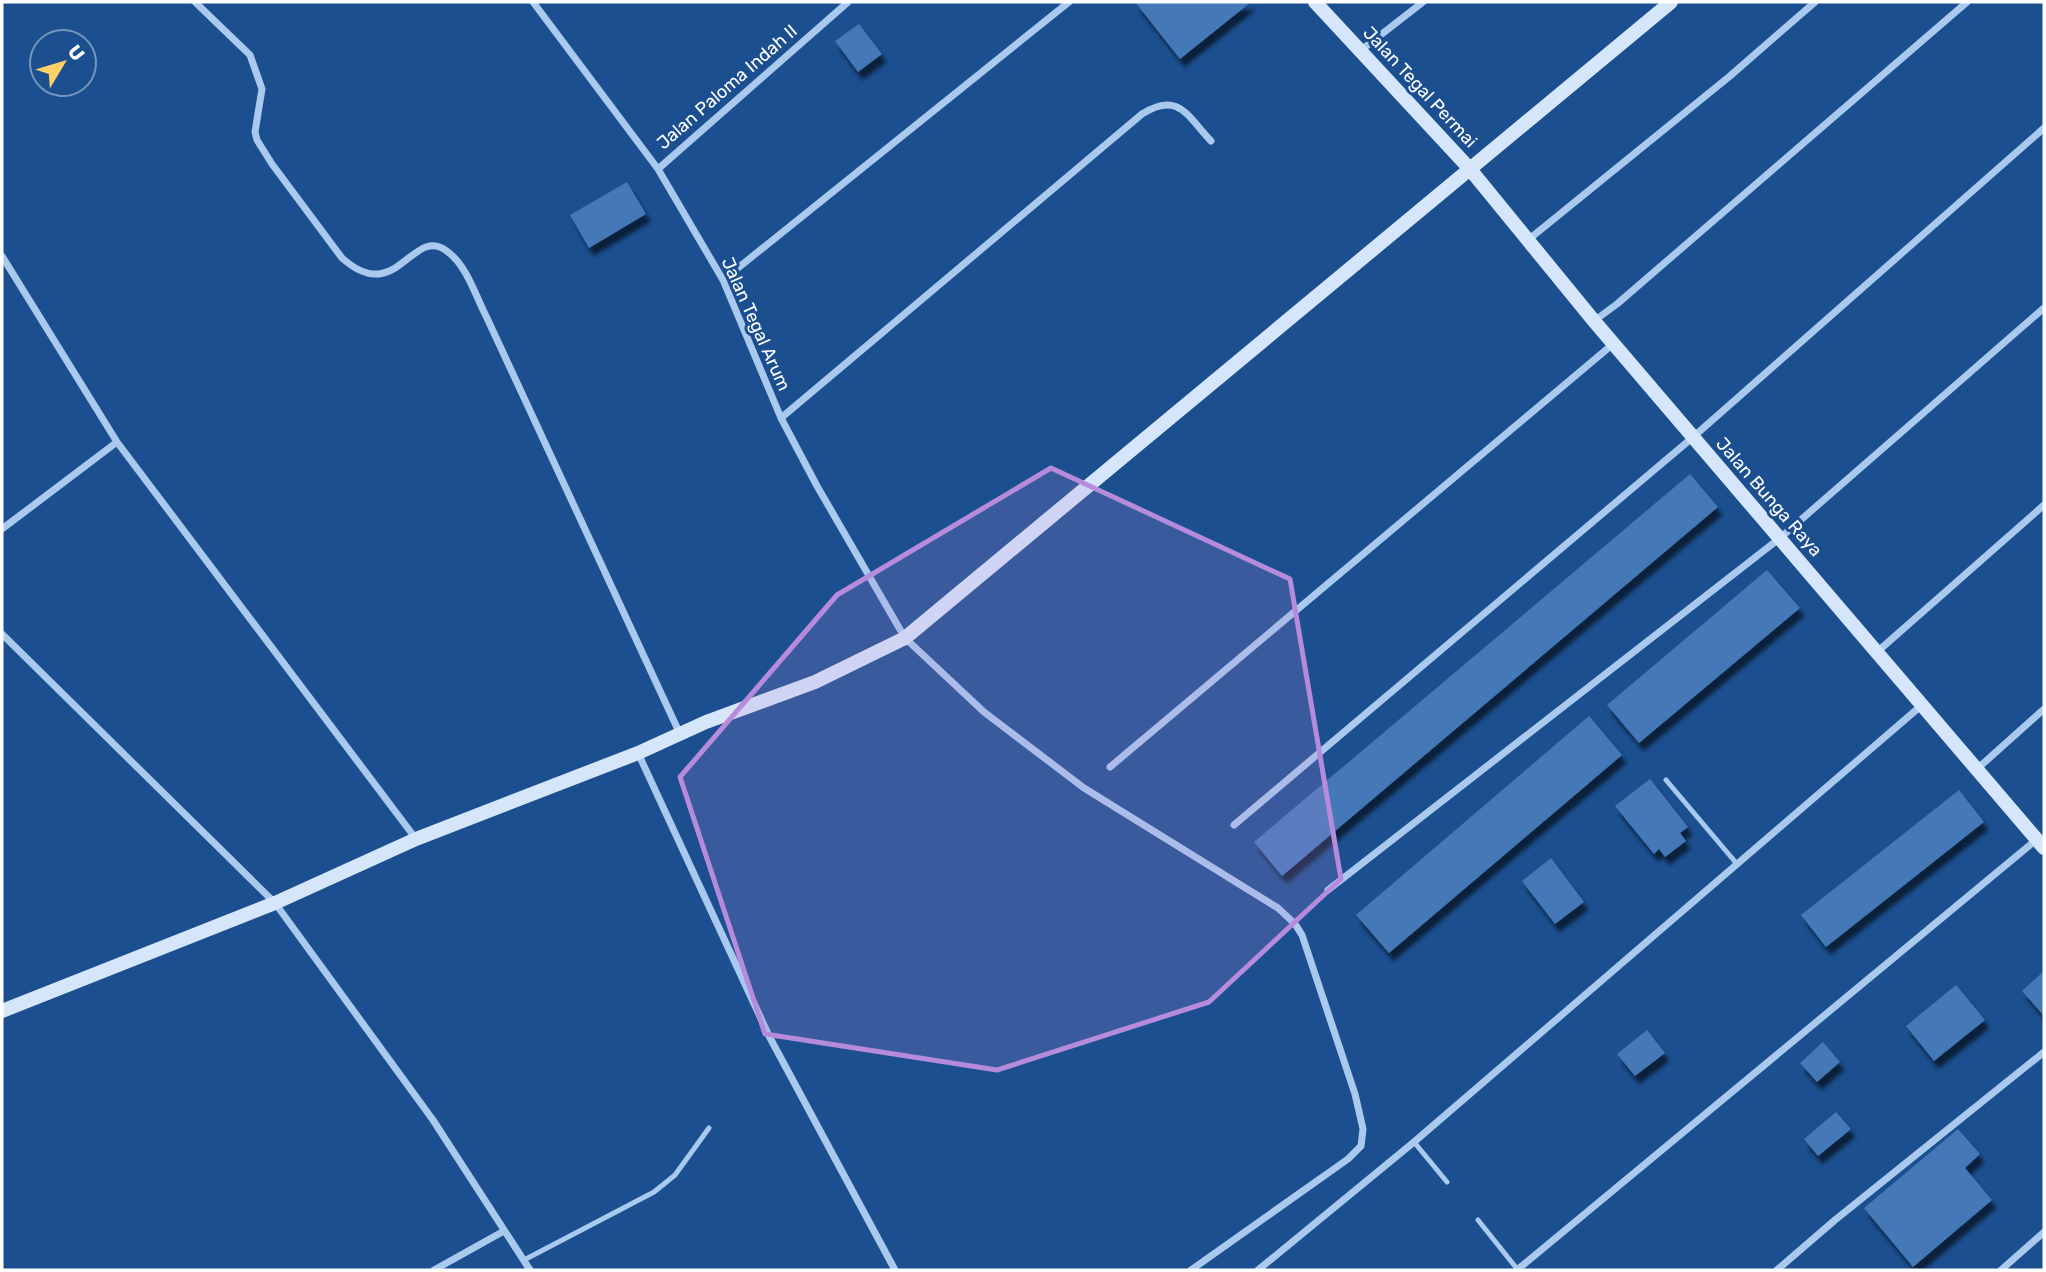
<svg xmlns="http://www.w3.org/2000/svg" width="2046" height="1272" viewBox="0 0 2046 1272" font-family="Rubik,sans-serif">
<defs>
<filter id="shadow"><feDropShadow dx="4.5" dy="8" stdDeviation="2" flood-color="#0009"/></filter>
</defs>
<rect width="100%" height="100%" fill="#1b4f8f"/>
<path fill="#4478b7" filter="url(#shadow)" d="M 1135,2 L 1251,2 L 1180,59 Z
M 859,24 L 882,54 L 858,72 L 835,41 Z
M 627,182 L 646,214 L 589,248 L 570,215 Z
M 1690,474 L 1718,507 L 1282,876 L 1254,842 Z
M 1767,570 L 1800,608 L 1639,743 L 1607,705 Z
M 1589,716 L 1622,755 L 1389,953 L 1356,915 Z
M 1650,779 L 1688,827 L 1680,833 L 1686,841 L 1665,857 L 1659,849 L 1654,854 L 1615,806 Z
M 1959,790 L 1984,822 L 1826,947 L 1801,915 Z
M 1551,858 L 1584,902 L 1555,924 L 1522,881 Z
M 2044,971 L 2044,1016 L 2022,991 Z
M 1956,985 L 1985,1020 L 1934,1061 L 1906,1026 Z
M 1647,1030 L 1665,1053 L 1635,1076 L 1617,1054 Z
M 1823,1042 L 1840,1062 L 1817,1082 L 1800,1063 Z
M 1836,1112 L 1851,1129 L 1818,1156 L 1804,1139 Z
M 1958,1129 L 1980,1154 L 1965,1168 L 1992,1200 L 1913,1267 L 1864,1208 Z"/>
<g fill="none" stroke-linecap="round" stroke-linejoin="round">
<path stroke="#a9c9ee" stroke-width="5" d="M 1666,780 L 1737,864
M 1414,1142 L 1447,1182
M 1478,1220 L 1518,1270
M 524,1260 L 654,1192 L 675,1175 L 709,1128"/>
<path stroke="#a9c9ee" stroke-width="7" d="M 195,2 L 250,55 L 262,89 L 255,132 L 257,140 L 272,164 L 342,258 C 398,308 412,223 448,252 C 467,266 476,297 487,318 L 680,734
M 533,2 L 658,169 L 723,280 L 781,418 L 817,486 L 905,638 L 984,712 L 1084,788 L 1278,908 L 1295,924 L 1302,935 L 1355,1094 L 1363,1129 L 1361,1146 L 1348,1159 L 1191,1270
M 1360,51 L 1423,2
M 658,169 L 848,2
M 1528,240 L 1730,76 L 1815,2
M 2,256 L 117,442 L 416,839
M 723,280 L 1069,2
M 1594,321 L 1617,304 L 1967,2
M 781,418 L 1142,114 C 1179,91 1187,116 1211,141
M 2,529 L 117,442
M 2,634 L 275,903 L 433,1120 L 530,1270
M 1877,652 L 2044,505
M 638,753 L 769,1036 L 895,1270
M 1110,767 L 1613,344
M 1977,769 L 2044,709
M 1234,825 L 1692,438 L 2044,128
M 1328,890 L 1780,538 L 2044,308
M 434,1270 L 504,1231
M 1258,1270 L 1414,1142 L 1922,705
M 1517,1270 L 2036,840
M 1777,1270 L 1835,1220 L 2044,1052
M 2001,1270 L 2044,1232"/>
<path stroke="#d6e6fa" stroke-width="14" d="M 1315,2 L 1469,168 L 1594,321 L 2044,848
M 2,1011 L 275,903 L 416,839 L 638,753 L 706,722 L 815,682 L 905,638 L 1671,2"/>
</g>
<path fill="#b68bdc" fill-opacity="0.2" stroke="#b68bdc" stroke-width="5" stroke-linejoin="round" d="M 1051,468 L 1290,579 L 1341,879 L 1209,1002 L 997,1070 L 765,1034 L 680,777 L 837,595 Z"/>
<g text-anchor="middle" stroke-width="6" stroke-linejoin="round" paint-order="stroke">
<g font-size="18" fill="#fff" stroke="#1b4f8f">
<text transform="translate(727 87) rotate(-41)" y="6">Jalan Paloma Indah II</text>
<text transform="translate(1420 87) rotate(47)" y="6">Jalan Tegal Permai</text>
<text transform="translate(756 324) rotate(66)" y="6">Jalan Tegal Arum</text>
<text transform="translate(1769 497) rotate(49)" y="6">Jalan Bunga Raya</text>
</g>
</g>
<rect width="2046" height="1272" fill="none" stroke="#ffffff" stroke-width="7"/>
<g transform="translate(63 63) rotate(52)"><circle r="33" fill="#1b4f8f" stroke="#7695bc" stroke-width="2"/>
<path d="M0-5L12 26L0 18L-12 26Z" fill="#ffd166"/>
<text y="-10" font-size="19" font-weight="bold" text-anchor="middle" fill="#ffffff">U</text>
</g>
</svg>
